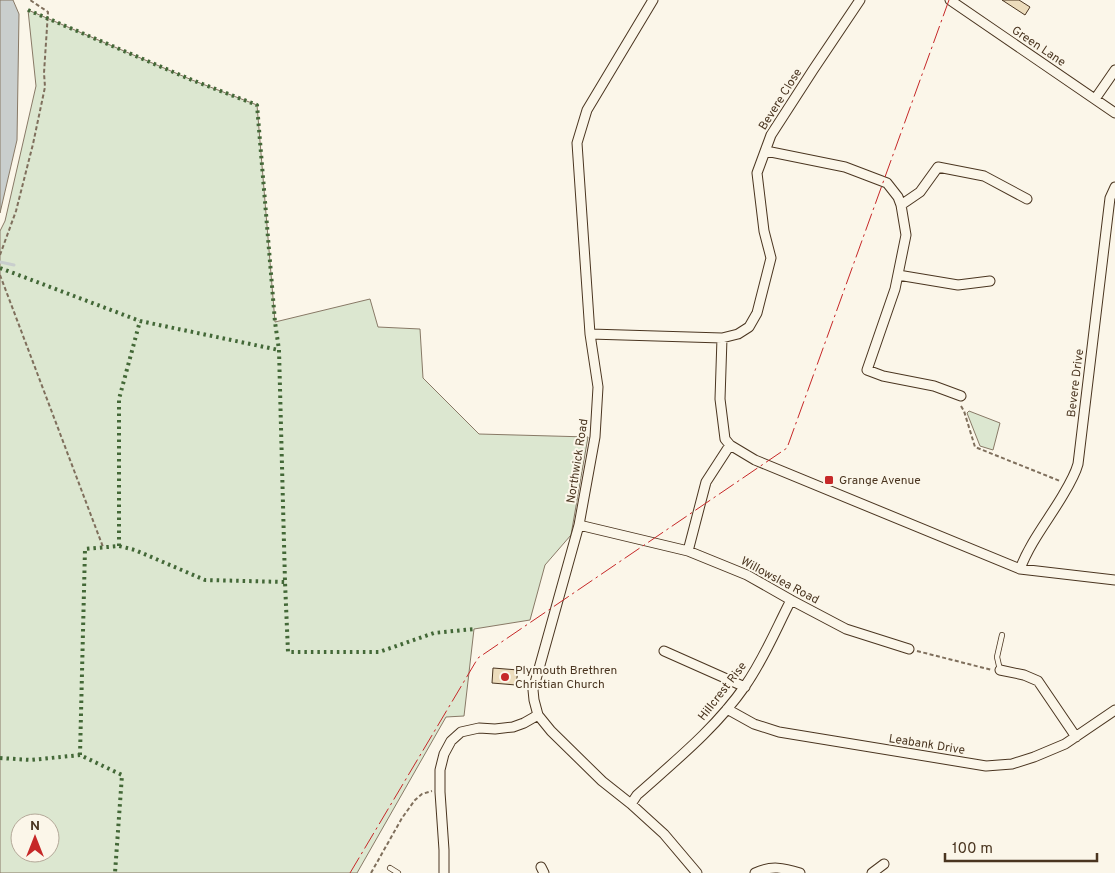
<svg xmlns="http://www.w3.org/2000/svg" width="1115" height="873" viewBox="0 0 1115 873" font-family="Overpass,sans-serif">
<rect width="100%" height="100%" fill="#fbf6e9"/>
<path fill="#dce7d0" stroke="#887966" fill-rule="evenodd" d="M 28,10 L 192,80 L 257,105 L 275,322 L 370,299 L 378,327 L 420,329 L 423,378 L 479,434 L 588,437 L 571,535 L 545,565 L 530,620 L 474,629 L 464,716 L 446,717 L 357,873 L 0,873 L 0,231 L 5,221 L 36,86 ZM 20,823 L 50,823 L 50,853 L 20,853 Z
M 969,411 L 1000,423 L 993,450 L 980,446 L 967,413 Z"/>
<path fill="#c9cecd" stroke="#887966" d="M 0,0 L 13,0 L 19,14 L 17,140 L 0,213 Z"/>
<g fill="none" stroke-linecap="round" stroke-linejoin="round">
<path stroke="#c9cecd" stroke-width="3" d="M 0,262 L 14,265"/>
</g>
<path fill="#ecdcbc" stroke="#4a3520" d="M 1002,0 L 1019,0 L 1030,7 L 1025,15 Z
M 493,668 L 518,670 L 516,685 L 492,683 Z"/>
<g fill="none" stroke-linecap="round" stroke-linejoin="round">
<defs>
<path id="service" d="M 1000,670 L 997,657 L 1002,635
M 390,868 L 398,873"/>
<path id="minor" d="M 653,0 L 587,110 L 577,143 L 590,334 L 598,387 L 595,437 L 579,525 L 533,690 L 534,700 L 538,715 L 551,731 L 602,781 L 631,804 L 664,834 L 697,873
M 950,0 L 1115,113
M 1095,99 L 1115,70
M 766,151 L 845,167 L 887,183 L 898,197 L 901,205 L 906,235 L 895,289 L 867,370 L 883,376 L 934,386 L 961,396
M 901,205 L 920,192 L 938,167 L 984,176 L 1027,199
M 898,275 L 958,285 L 990,281
M 590,334 L 722,338 L 738,334 L 749,327 L 757,313 L 771,258 L 764,231 L 757,173 L 771,135 L 813,70 L 860,0
M 722,338 L 720,399 L 725,439 L 730,445 L 755,460 L 1020,569 L 1115,580
M 579,525 L 688,551 L 747,575 L 791,600 L 846,629 L 909,649
M 688,551 L 706,482 L 730,445
M 1020,569 C 1030,542 1049,519 1063,495 C 1069,485 1075,475 1078,464 L 1110,198 L 1115,187
M 664,651 L 745,687
M 1000,670 L 1024,675 L 1038,681 L 1076,737
M 727,709 L 754,724 L 779,732 L 986,766 L 1012,764 L 1034,757 L 1065,744 L 1115,710
M 631,804 L 637,795 C 675,761 716,728 745,686 C 764,659 776,629 791,600
M 541,867 L 544,873
M 444,873 L 444,850 L 440,792 L 440,770 L 444,754 L 451,741 L 461,732 L 479,728 L 495,729 L 513,727 L 524,723 L 538,715
M 755,873 C 771,865 784,868 800,873
M 872,873 L 884,864"/>
</defs>
<use href="#service" stroke="#4a3520" stroke-width="6"/>
<use href="#minor" stroke="#4a3520" stroke-width="11"/>
<path stroke="#7f6f5c" stroke-width="2" stroke-dasharray="4 2.5" stroke-linecap="butt" d="M 0,255 L 16,211 L 33,144 L 45,87 L 44,73 L 48,12 L 30,0
M 0,275 L 103,547
M 961,406 L 964,411 L 975,447 L 1060,481
M 917,651 L 992,670
M 371,873 L 402,818 L 415,800 L 422,794 L 432,791"/>
<use href="#service" stroke="#fbf6e9" stroke-width="4.5"/>
<use href="#minor" stroke="#fbf6e9" stroke-width="9"/>
<path stroke="#436837" stroke-width="4" stroke-dasharray="2.5 4" stroke-linecap="butt" d="M 28,10 L 192,80 L 257,105 L 275,322 L 279,350 L 285,582 L 288,652 L 379,652 L 434,633 L 474,629
M 0,268 L 140,321 L 279,350
M 119,546 L 119,399 L 140,321
M 80,755 L 85,549 L 119,546 L 135,550 L 205,580 L 285,582
M 0,758 L 31,760 L 80,755 L 122,775 L 115,873"/>
<path stroke="#c62828" stroke-width="1" stroke-dasharray="18 4 2.5 4" stroke-linecap="butt" d="M 350,873 L 478,658 L 787,448 L 949,0"/>
</g>
<g fill="#c62828" stroke="#fbf6e9" stroke-width="2">
<rect x="824" y="475" width="10" height="10" rx="2.5"/>
<circle cx="505" cy="677" r="5"/>
</g>
<g text-anchor="middle" stroke-width="4" stroke-linejoin="round" paint-order="stroke">
<g font-size="12" fill="#4a3520" stroke="#fbf6e9">
<text transform="translate(1039 46) rotate(34)" y="4">Green Lane</text>
<text transform="translate(780 99) rotate(-58)" y="4">Bevere Close</text>
<text transform="translate(1075 383) rotate(-83)" y="4">Bevere Drive</text>
<text transform="translate(577 461) rotate(-81)" y="4">Northwick Road</text>
<text transform="translate(780 580) rotate(28)" y="4">Willowslea Road</text>
<text transform="translate(722 691) rotate(-52)" y="4">Hillcrest Rise</text>
<text transform="translate(927 744) rotate(9)" y="4">Leabank Drive</text>
</g>
<g font-size="12" fill="#4a3520" stroke="#fbf6e9" text-anchor="start">
<text x="839" y="484">Grange Avenue</text>
<text x="515" y="674">Plymouth Brethren<tspan x="515" dy="14">Christian Church</tspan></text>
</g>
</g>
<g transform="translate(35 838)"><circle r="24" fill="#fbf6e9" stroke="#b4a999"/>
<path d="M0-4L9 19L0 12L-9 19Z" fill="#c62828"/>
<text y="-8" font-size="14" font-weight="bold" text-anchor="middle" fill="#4a3520">N</text>
</g>
<path d="M945 853v8h152v-8" fill="none" stroke="#4a3520" stroke-width="2.5"/>
<text x="952" y="853" font-size="15" fill="#4a3520" stroke="#fbf6e9" stroke-width="4" paint-order="stroke">100 m</text>
</svg>
